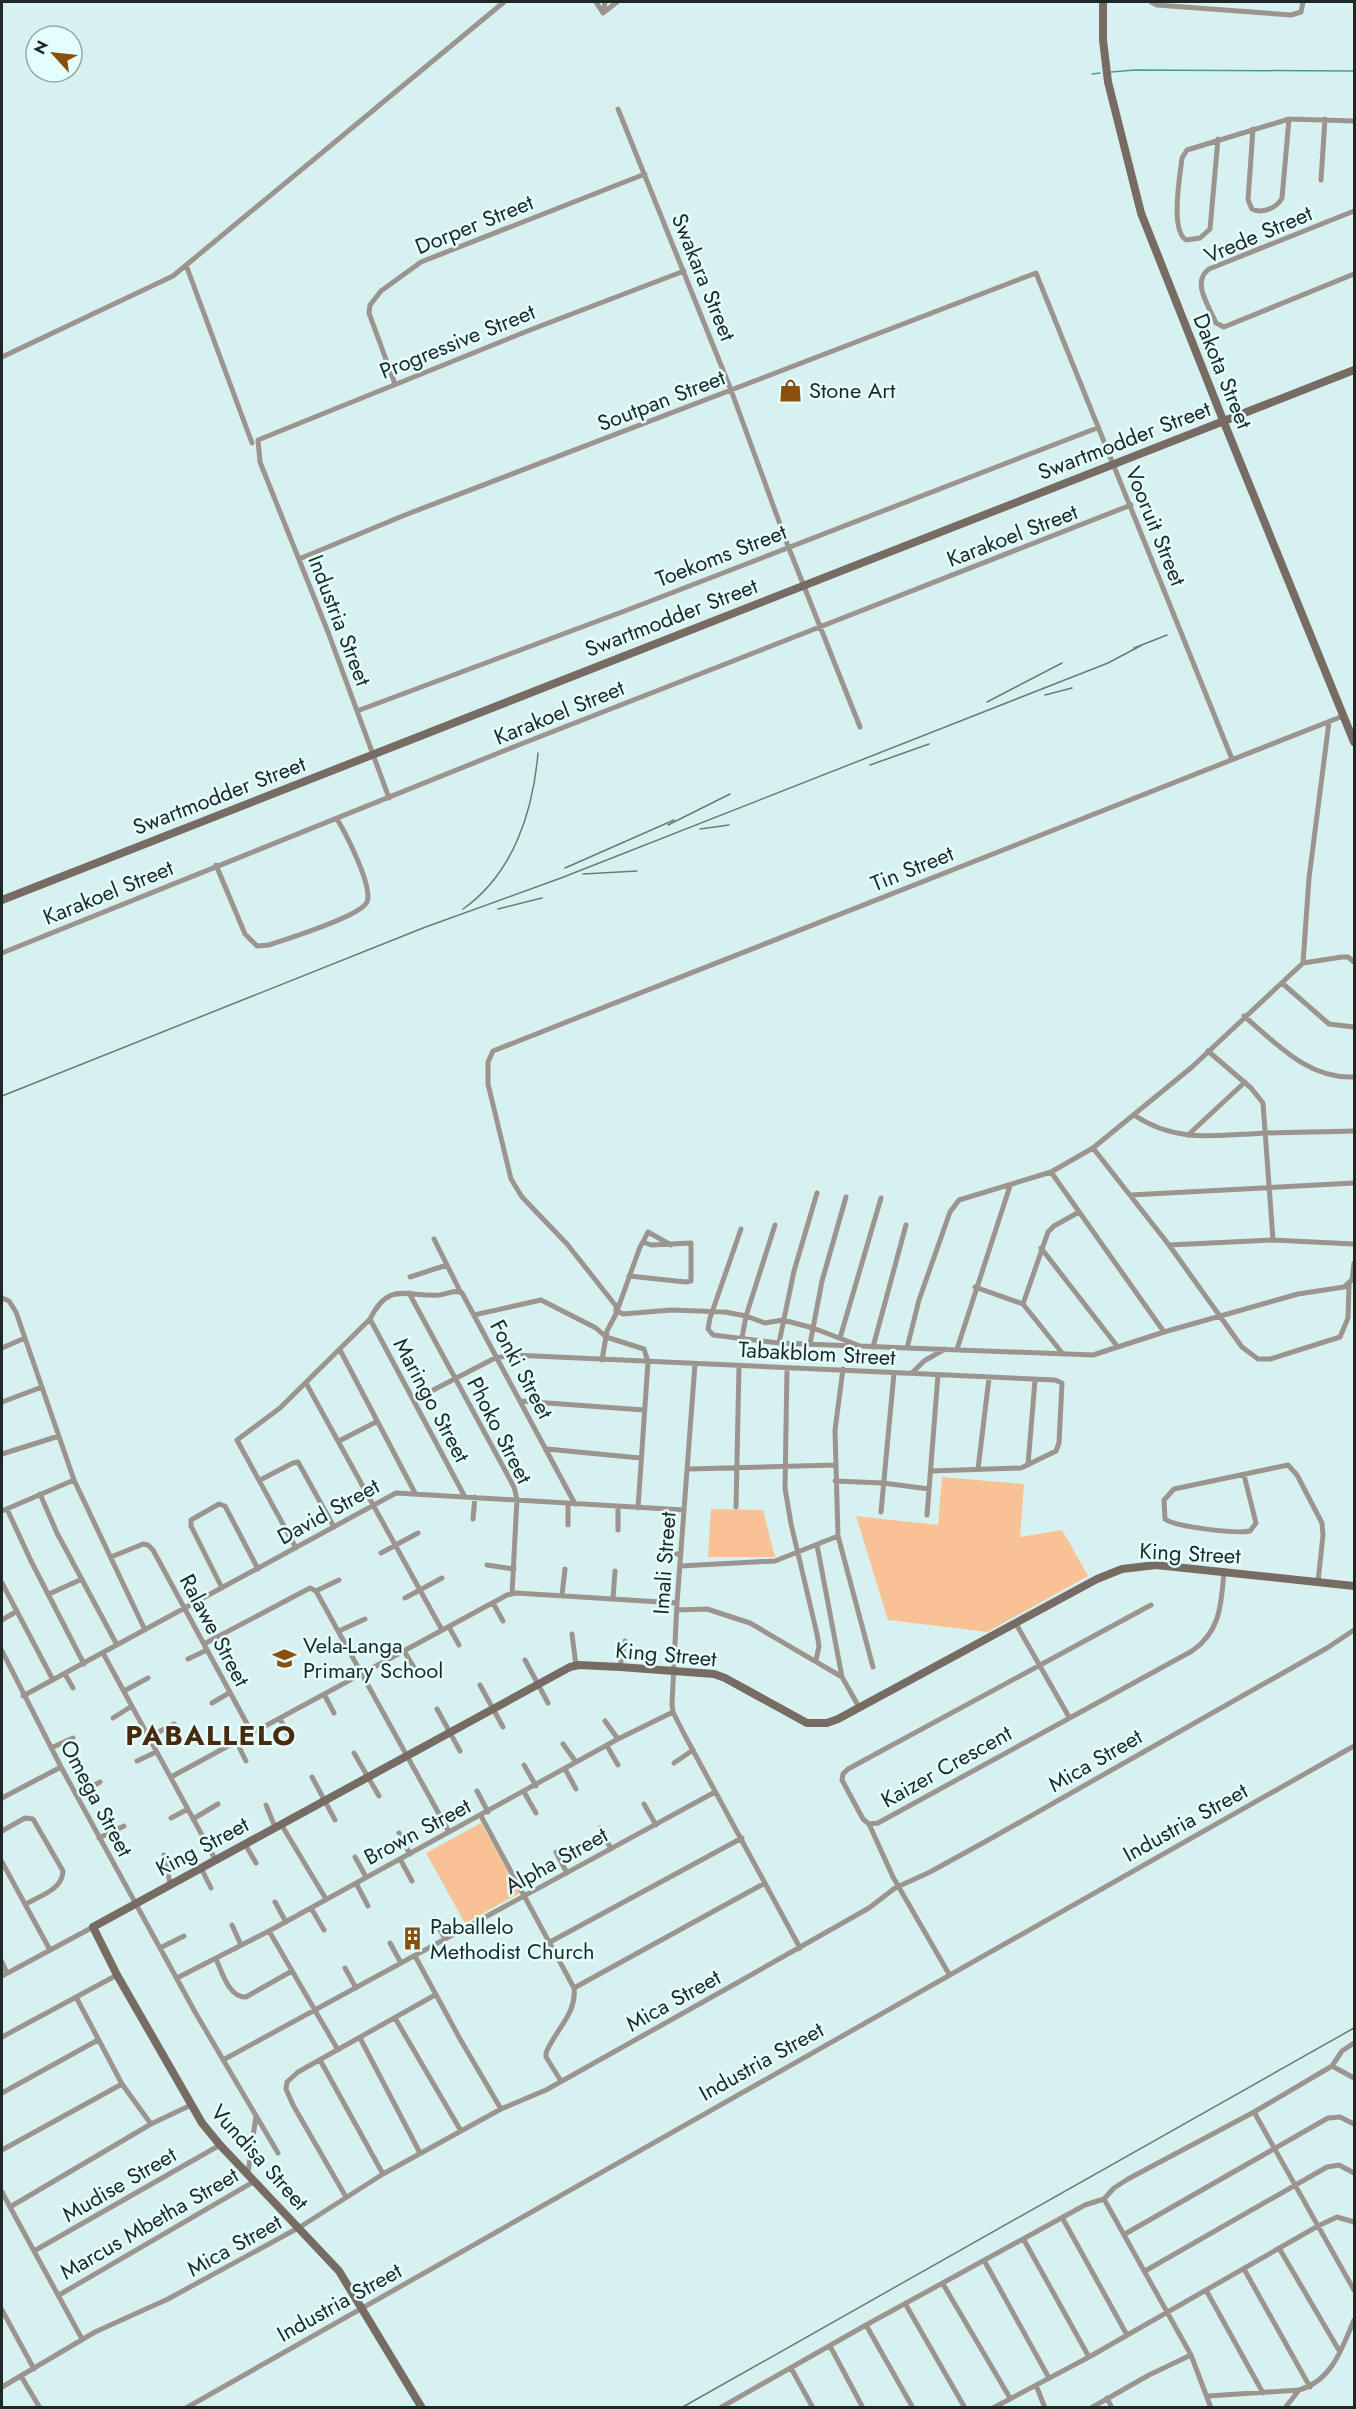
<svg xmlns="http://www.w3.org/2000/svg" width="1356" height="2409" viewBox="0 0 1356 2409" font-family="Jost,sans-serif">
<rect width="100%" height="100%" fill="#d7f1f0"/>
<path fill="#f9c294" d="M 942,1477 L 1024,1484 L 1020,1537 L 1062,1530 L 1088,1576 L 987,1632 L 888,1620 L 856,1516 L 938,1525 Z
M 711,1509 L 763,1510 L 775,1557 L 708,1557 Z
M 481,1823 L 520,1893 L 465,1923 L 426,1853 Z"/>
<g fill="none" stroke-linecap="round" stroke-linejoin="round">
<path stroke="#489b99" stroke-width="1.5" d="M 1111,72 L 1135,70 L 1354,71
M 1092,74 L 1100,73"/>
<path stroke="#9c948f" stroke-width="5" d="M 596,2 L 603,13
M 1151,2 L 1157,5 L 1291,15 L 1301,12 L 1303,2
M 603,13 L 617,2
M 603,13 L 605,2
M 618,109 L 731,390 L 788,546 L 860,727
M 1253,129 L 1248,200 L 1252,209 C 1262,214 1277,208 1282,198 L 1289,119
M 1218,139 L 1210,229 L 1200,238 L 1186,240 C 1170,230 1180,176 1182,158 L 1187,150 L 1289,119 L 1354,121
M 1321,180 L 1325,119
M 1354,211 L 1209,269 C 1191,282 1209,306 1216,323 L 1224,327 L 1354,274
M 186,265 L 252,443
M 2,357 L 173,276 L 504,2
M 395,384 L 369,313 L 370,305 L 381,291 L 421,262 L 645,174
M 299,559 L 405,515 L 1036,273 L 1232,759
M 357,711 L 630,609 L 1097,428
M 389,798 L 328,632 L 260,462 L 258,440 L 530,330 L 684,271
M 216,865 L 245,934 L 257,946 L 269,945 C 287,939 361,916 367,902 C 373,886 346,834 337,819
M 2,953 L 516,746 L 1131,505
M 1354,962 L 1348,957 L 1342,957 L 1303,963 L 1192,1067 L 1093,1148 L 1051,1172 L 959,1200 L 950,1212 L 919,1300 L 907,1348 L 1093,1355 L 1164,1332 L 1298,1294 L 1344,1287 L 1352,1280 L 1354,1263
M 1303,963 L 1309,878 L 1329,722
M 1282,983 L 1329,1024 L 1354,1027
M 1244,1016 C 1277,1044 1308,1079 1354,1077
M 1208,1051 L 1251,1088 L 1263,1103 L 1273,1240
M 1134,1115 C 1177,1144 1218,1135 1267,1133 C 1296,1132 1325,1132 1354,1131
M 1188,1135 L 1245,1082
M 1093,1148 L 1169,1245 L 1242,1347 L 1258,1359 L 1270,1359 L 1340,1337 L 1348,1318 L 1349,1284
M 1051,1172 L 1164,1332
M 1130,1195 L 1354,1183
M 741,1229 L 710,1318 L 708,1329 L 713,1335 L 779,1343 L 855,1346
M 434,1239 L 460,1291
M 643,1242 L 648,1232 L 671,1245
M 1169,1245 L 1273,1240 L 1354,1244
M 1041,1248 L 1117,1346
M 629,1276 L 686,1282 L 691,1281 L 691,1243 L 651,1245 L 643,1242 L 640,1247 L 617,1311 L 623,1314 L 671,1310 L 725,1312 L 746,1316 L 765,1323 L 783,1320 L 813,1328 L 860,1346 L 907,1348
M 410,1277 L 447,1265
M 975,1287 L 1023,1304 L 1063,1354
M 409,1293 L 514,1487 L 517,1499 L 512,1594
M 2,1298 L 9,1301 L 16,1312 L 74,1480
M 1023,1304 L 1048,1232 L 1054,1226 L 1079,1212
M 474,1315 L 541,1300 L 596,1328 L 606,1337 L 644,1349 L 648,1362 L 638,1508
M 370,1319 L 465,1497
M 742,1338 L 746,1316 L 775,1225
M 840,1338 L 881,1198
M 779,1343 L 794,1271 L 817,1193
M 810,1344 L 822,1281 L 846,1197
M 873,1347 L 906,1225
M 2,1348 L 25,1338
M 957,1349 L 1010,1186
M 340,1350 L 415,1493
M 602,1360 L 607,1331 L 616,1314 L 616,1306 L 567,1244 L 522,1197 L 511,1179 L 488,1084 L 488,1062 L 493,1051 L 1343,716
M 695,1364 L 677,1603 L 672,1704 L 673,1712 L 683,1732 L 800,1948 L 798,1949
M 787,1368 L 785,1488 L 791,1524 L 817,1634 L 819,1646 L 816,1661
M 843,1369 L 835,1430 L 838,1536 L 873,1667
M 912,1373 L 924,1361 L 945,1349
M 306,1383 L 442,1630
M 414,1400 L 495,1358 L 513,1355 L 1055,1380 L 1062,1383 L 1059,1443 L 1056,1451 L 1021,1468 L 931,1471
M 520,1401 L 644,1410
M 2,1402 L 42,1387
M 339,1441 L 376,1422
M 547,1449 L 640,1458
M 2,1454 L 59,1436
M 1028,1465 L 1035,1380
M 689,1469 L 835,1465
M 978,1469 L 989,1378
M 1244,1475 L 1256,1523 L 1250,1531 C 1237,1534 1175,1527 1165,1519 L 1164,1500 L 1174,1489 L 1288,1465 L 1297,1475 L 1322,1523 L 1323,1535 L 1318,1582
M 260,1480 L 293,1463 L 298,1462 L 334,1527
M 835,1481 L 883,1483 L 929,1489
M 40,1494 L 57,1533 L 117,1645
M 568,1504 L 568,1525
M 618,1507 L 618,1530
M 736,1507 L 739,1366
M 7,1509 L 31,1561 L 84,1664
M 2,1511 L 74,1480 L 145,1630
M 881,1512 L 894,1373
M 927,1515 L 938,1375
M 473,1519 L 475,1497
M 817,1545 L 842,1677 L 859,1707
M 296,1548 L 237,1440 L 280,1408 L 370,1319 C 389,1281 406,1297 439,1295 C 448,1294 455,1289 462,1293 L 575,1504
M 381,1553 L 418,1533
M 663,1554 L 681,1554
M 111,1557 L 143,1544 L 148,1545 L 153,1550 L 252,1733
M 487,1565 L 514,1569
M 680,1566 L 775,1561 L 838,1536
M 2,1583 L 53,1680
M 222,1588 L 191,1526 L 191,1520 L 219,1504 L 225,1506 L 258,1569
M 316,1591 L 449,1832
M 316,1591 L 339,1580
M 49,1594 L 82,1579
M 562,1595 L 565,1569
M 405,1598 L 442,1578
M 613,1598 L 615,1571
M 493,1603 L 503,1621
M 1151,1605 L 848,1769 L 843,1774 L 842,1780 L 863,1819 L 869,1824 L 878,1823 L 1192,1651 C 1221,1631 1221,1604 1224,1572
M 677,1610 L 707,1609 L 750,1623 L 842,1677
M 2,1620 L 17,1611
M 1016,1624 L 1069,1717
M 449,1627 L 459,1645
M 339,1631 L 365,1619
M 572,1634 L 576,1666
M 204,1644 L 310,1588 L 316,1591
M 2,1651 L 61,1767 L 195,2012 L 278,2153
M 404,1651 L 415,1669
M 103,1653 L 215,1859
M 188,1659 L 207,1650
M 525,1660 L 548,1703
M 620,1667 L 625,1641
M 65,1674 L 73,1688
M 480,1685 L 503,1727
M 124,1691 L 148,1678
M 324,1694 L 334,1713
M 23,1696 L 396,1493 L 684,1510
M 212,1703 L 229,1693
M 437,1709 L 460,1751
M 113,1718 L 132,1706
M 280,1719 L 290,1738
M 605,1721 L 618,1739
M 149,1737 L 174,1724
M 236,1741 L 246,1761
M 563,1744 L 576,1762
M 607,1746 L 618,1765
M 51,1748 L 73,1738
M 354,1753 L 379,1796
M 137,1761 L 156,1752
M 674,1763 L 693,1750
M 524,1765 L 536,1786
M 565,1769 L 576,1789
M 171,1777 L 507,1595 L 516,1593 L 677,1603
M 312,1777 L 335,1820
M 477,1791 L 488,1812
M 524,1792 L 536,1813
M 76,1795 L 100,1782
M 2,1798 L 61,1767
M 644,1804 L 656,1825
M 266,1805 L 275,1827
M 481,1816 L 574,1988 C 577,2014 555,2030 546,2053 L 546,2057 L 561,2081
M 171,1818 L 188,1809
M 193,1819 L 218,1804
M 281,1824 L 326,1899
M 869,1824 L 893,1877 L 949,1974
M 600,1828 L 611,1849
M 2,1831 L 25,1818 L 33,1819 L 63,1871 C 63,1889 40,1896 26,1904
M 399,1833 L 410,1854
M 99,1838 L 124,1826
M 245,1844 L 256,1863
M 556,1852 L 567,1873
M 164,1855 L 170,1883
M 355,1857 L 366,1877
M 400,1859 L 412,1881
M 2,1862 L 50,1950
M 201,1868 L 211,1888
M 356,1883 L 368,1906
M 275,1902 L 286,1922
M 311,1908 L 324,1930
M 434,1919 L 445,1939
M 232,1925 L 241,1945
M 269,1931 L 338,2050
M 550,1942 L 742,1838
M 390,1943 L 401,1963
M 160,1948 L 184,1936
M 415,1956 L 460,2039 L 501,2109
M 216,1959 C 222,1972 229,1998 246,1997 L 292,1971
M 2,1962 L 7,1973
M 345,1968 L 356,1988
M 2,1976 L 93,1927
M 177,1978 L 269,1931 L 618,1739 L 673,1712
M 574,1988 L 765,1883
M 76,1997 L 122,2084 L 151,2124
M 395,2018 L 461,2131
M 2,2037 L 117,1975
M 360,2038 L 420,2153
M 223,2060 L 715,1792
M 320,2060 L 383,2174
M 1332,2066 L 1342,2051 L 1354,2043
M 2,2093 L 98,2040
M 1254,2112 L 1354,2290
M 2,2150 L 122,2084
M 248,2173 L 256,2116
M 2,2192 L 10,2207 L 151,2124 L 191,2105
M 346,2197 L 293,2105 L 286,2089 L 287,2082 L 298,2072 L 435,1995
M 1104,2199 L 1191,2355 L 1211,2408
M 10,2207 L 82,2339
M 1063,2219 L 1127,2335
M 1125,2234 L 1328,2118 L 1340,2117 L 1354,2124
M 1024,2240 L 1089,2357
M 1279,2248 L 1340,2352
M 34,2251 L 220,2145
M 985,2262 L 1049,2378
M 1244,2269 L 1310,2387
M 1145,2271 L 1327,2167 L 1339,2165 L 1354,2173
M 943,2284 L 1010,2398
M 1206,2290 L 1263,2393
M 59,2295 L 255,2181
M 906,2305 L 965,2408
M 2,2310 L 34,2369
M 866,2325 L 1085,2205 L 1104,2199 L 1114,2188 L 1128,2179 L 1254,2112 L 1332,2066 L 1354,2078
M 830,2346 L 863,2408
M 791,2368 L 813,2408
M 21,2376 L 40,2408
M 1036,2385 L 1045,2408
M 2,2387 L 95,2332 L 168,2299 L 300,2227 L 383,2174 L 501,2109 L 546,2090 L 735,1984 L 869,1908 L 895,1888 L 930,1872 L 990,1839 L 1327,1648 L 1354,1630
M 1208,2396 L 1299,2390 C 1332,2381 1342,2348 1354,2320
M 1107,2398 L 1112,2408
M 186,2408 L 1354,1746
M 720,2408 L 866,2325 L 913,2408
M 993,2408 L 1089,2357 L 1318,2226 L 1337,2217 L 1354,2222
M 1091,2408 L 1149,2375 L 1191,2355
M 1285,2408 L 1299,2390"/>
<path stroke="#766c63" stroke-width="8" d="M 1103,2 L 1103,40 L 1108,82 L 1141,213 L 1223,420 L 1354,742
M 2,900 L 1354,370
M 422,2408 L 339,2271 L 220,2145 L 202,2123 L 117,1975 L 93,1927 L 570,1667 L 579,1665 L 620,1667 L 714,1674 L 725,1678 L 807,1723 L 827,1723 L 838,1719 L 1097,1579 L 1122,1569 L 1156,1565 L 1354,1586"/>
<path stroke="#697a79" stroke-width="1.5" d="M 1134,648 L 1167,635
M 1045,695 L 1072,688
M 987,702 L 1062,663
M 870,765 L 929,744
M 668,825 L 730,794
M 700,829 L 729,825
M 565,868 L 674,820
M 583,874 L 637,871
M 463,909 C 513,874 533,812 538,753
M 498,909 L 542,898
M 2,1096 L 423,928 L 561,878 L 1108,663 L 1142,645
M 681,2408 L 1354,2028"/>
</g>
<defs>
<symbol id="shop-bare" viewBox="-9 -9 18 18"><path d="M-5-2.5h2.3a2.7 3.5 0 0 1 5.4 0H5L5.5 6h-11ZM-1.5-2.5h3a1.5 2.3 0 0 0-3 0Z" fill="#8a4f0b" stroke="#e4fefd" stroke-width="2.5" paint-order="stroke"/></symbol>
<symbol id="school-bare" viewBox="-9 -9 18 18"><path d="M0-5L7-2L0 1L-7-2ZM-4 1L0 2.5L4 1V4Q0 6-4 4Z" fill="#8a4f0b" stroke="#e4fefd" stroke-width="2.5" paint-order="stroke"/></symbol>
<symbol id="building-bare" viewBox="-9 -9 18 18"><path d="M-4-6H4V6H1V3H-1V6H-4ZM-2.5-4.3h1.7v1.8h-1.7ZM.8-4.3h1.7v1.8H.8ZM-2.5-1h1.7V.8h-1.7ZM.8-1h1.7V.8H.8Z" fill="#8a4f0b" stroke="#e4fefd" stroke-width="2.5" paint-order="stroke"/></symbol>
</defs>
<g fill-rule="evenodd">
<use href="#shop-bare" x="774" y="374" width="33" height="33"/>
<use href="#school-bare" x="268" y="1642" width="33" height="33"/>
<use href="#building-bare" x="396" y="1922" width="33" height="33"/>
</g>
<g text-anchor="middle" stroke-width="5" stroke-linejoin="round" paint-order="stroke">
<g font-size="22" fill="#1e2827" stroke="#e4fefd">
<text transform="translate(474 224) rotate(-22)" y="8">Dorper Street</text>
<text transform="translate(1258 234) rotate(-23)" y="8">Vrede Street</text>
<text transform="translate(704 277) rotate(68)" y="8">Swakara Street</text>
<text transform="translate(457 341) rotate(-22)" y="8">Progressive Street</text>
<text transform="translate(1223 371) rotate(68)" y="8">Dakota Street</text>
<text transform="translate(661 400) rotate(-21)" y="8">Soutpan Street</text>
<text transform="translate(1124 440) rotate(-21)" y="8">Swartmodder Street</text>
<text transform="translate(1156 526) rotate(68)" y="8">Vooruit Street</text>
<text transform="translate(1012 535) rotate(-21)" y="8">Karakoel Street</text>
<text transform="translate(721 555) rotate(-21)" y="8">Toekoms Street</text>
<text transform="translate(671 617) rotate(-21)" y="8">Swartmodder Street</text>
<text transform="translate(340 620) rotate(69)" y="8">Industria Street</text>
<text transform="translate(559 712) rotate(-22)" y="8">Karakoel Street</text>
<text transform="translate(219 795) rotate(-21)" y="8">Swartmodder Street</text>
<text transform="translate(912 868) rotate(-22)" y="8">Tin Street</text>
<text transform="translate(108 892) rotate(-22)" y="8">Karakoel Street</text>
<text transform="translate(817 1353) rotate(3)" y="8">Tabakblom Street</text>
<text transform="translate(522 1369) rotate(62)" y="8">Fonki Street</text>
<text transform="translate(432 1400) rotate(62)" y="8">Maringo Street</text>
<text transform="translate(500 1430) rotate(63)" y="8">Phoko Street</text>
<text transform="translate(328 1511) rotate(-29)" y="8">David Street</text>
<text transform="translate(1190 1553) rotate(3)" y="8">King Street</text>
<text transform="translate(664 1563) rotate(-86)" y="8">Imali Street</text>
<text transform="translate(215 1630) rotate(62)" y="8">Ralawe Street</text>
<text transform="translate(666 1654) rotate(5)" y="8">King Street</text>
<text transform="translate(1095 1760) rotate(-30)" y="8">Mica Street</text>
<text transform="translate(946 1766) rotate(-29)" y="8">Kaizer Crescent</text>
<text transform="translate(97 1798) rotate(62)" y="8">Omega Street</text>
<text transform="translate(1185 1822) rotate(-29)" y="8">Industria Street</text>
<text transform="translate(417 1831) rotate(-28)" y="8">Brown Street</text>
<text transform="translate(202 1846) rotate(-28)" y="8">King Street</text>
<text transform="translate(556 1860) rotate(-29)" y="8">Alpha Street</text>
<text transform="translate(673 2000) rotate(-29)" y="8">Mica Street</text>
<text transform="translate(761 2061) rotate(-29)" y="8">Industria Street</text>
<text transform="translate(260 2157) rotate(48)" y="8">Vundisa Street</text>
<text transform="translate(119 2184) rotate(-30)" y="8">Mudise Street</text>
<text transform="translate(149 2223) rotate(-30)" y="8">Marcus Mbetha Street</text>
<text transform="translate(234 2245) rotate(-29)" y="8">Mica Street</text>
<text transform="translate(339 2302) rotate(-29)" y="8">Industria Street</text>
</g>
<g font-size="22" fill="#1e2827" stroke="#e4fefd" text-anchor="start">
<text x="809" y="398">Stone Art</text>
<text x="303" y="1653">Vela-Langa<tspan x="303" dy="25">Primary School</tspan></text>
<text x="430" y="1934">Paballelo<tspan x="430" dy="25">Methodist Church</tspan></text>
</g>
<g font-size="28" font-weight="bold" letter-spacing="1.5" fill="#482a0e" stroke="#e4fefd">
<text x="211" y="1745">PABALLELO</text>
</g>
</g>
<rect width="1356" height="2409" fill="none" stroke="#1e2827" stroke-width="6"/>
<g transform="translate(54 54) rotate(297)"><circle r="28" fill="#e4fefd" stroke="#95a8a7" stroke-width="1.5"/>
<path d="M0-4.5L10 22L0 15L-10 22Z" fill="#8a4f0b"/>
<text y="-9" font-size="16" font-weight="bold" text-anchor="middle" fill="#1e2827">N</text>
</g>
</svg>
